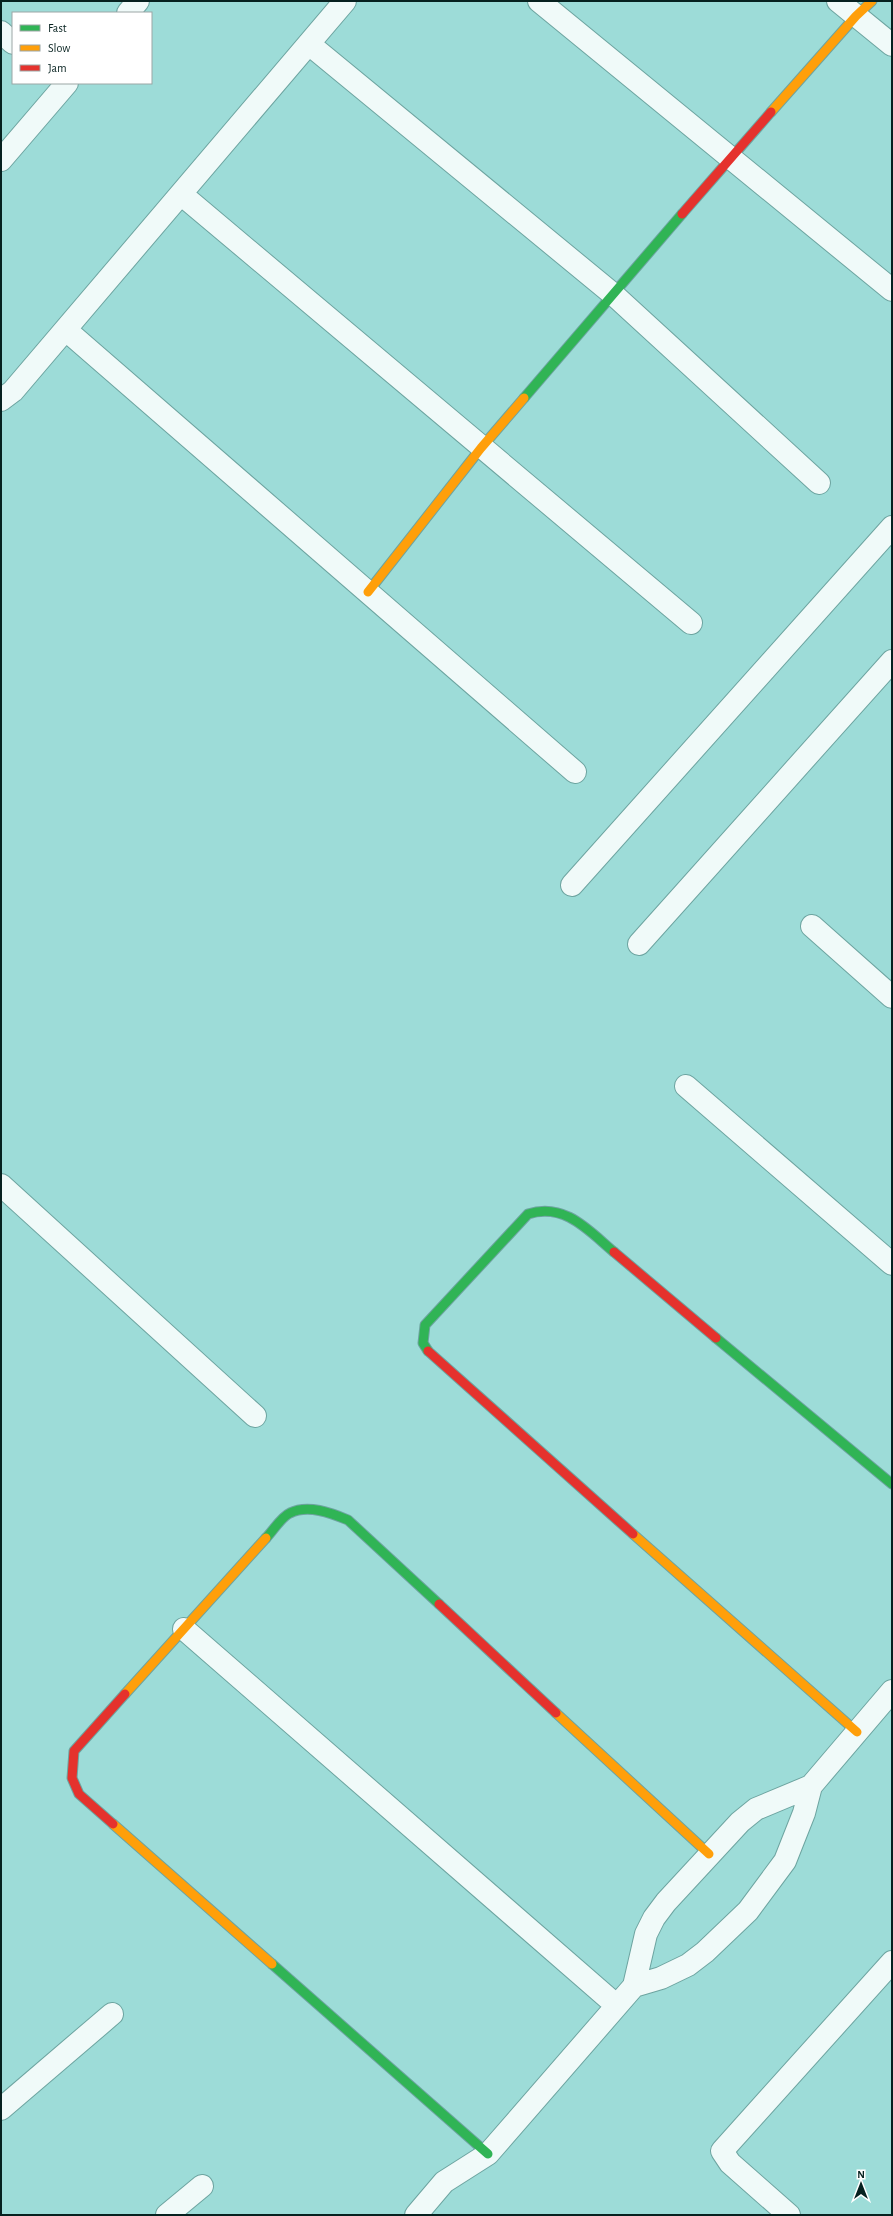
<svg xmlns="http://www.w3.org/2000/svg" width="893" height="2216" viewBox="0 0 893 2216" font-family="'Alegreya Sans',sans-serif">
<rect width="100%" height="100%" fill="#9ddcd8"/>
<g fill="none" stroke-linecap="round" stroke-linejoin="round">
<defs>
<path id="street" d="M 539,1 L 892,290
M 838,1 L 892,45
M 128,13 L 138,1
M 1,32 L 13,43
M 309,44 L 614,295 L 819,483
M 1,160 L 67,83
M 181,194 L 691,623
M 66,330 L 575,772
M 1,400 L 13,391 L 345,1
M 572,885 L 892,527
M 812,926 L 892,997
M 639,944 L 892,661
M 686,1086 L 892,1264
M 1,1185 L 255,1416
M 184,1629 L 616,2005
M 634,1986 L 646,1934 L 654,1918 L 666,1902 L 740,1822 L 756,1809 L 811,1786
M 1,2109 L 112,2014
M 167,2215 L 202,2186
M 416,2215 L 444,2182 L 488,2154 L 634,1986 L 661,1978 L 688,1965 L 705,1952 L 748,1911 L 785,1861 L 804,1813 L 811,1786 L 892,1691
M 789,2215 L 730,2163 L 722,2151 L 892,1962"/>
<path id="fast" d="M 524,398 L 682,214
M 716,1338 L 892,1484
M 428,1351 L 423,1343 L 425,1325 L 528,1214 C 565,1202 589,1231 614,1252
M 266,1538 C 273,1531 281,1517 290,1513 C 308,1504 331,1513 348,1520 L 439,1604
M 272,1964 L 488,2154"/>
<path id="slow" d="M 771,112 L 856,16 L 872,1
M 368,592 L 481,448 L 524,398
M 633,1534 L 857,1732
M 125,1694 L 266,1538
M 556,1713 L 709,1854
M 113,1824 L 272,1964"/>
<path id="jam" d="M 682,214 L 771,112
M 614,1252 L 716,1338
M 428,1351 L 633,1534
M 439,1604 L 556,1713
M 113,1824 L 79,1794 L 72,1778 L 74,1751 L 125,1694"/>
</defs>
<use href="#street" stroke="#6da4a0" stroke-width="24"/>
<use href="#fast" stroke="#6da4a0" stroke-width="11"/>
<use href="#slow" stroke="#6da4a0" stroke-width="11"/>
<use href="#jam" stroke="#6da4a0" stroke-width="11"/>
<use href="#street" stroke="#f0faf9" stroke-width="22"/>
<use href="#fast" stroke="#30b455" stroke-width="9"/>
<use href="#slow" stroke="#ff9f0a" stroke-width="9"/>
<use href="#jam" stroke="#e5322d" stroke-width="9"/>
</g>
<rect width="893" height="2216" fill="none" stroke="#06211f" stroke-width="4"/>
<rect x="12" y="12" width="140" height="72" fill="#ffffff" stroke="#9ba6a5"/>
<rect x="20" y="25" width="20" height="6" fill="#30b455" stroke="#9ba6a5"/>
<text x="48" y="32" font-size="12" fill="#06211f">Fast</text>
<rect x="20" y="45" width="20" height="6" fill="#ff9f0a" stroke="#9ba6a5"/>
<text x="48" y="52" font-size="12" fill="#06211f">Slow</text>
<rect x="20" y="65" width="20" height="6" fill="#e5322d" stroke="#9ba6a5"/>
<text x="48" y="72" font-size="12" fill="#06211f">Jam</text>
<g transform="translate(861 2184)" stroke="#ffffff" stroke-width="3" paint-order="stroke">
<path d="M0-3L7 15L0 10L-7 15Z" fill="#06211f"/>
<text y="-6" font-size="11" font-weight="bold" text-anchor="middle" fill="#06211f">N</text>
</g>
</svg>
